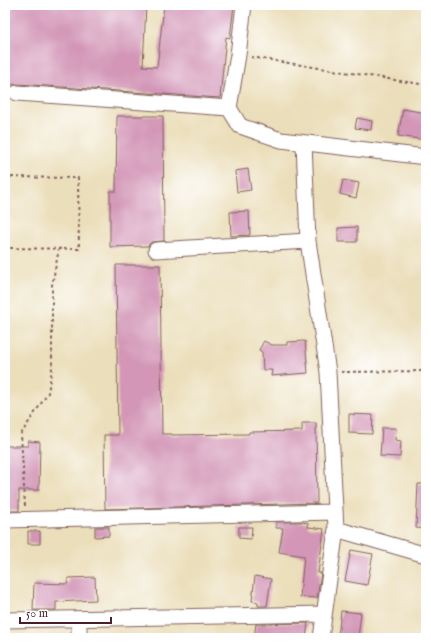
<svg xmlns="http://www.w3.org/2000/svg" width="431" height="643" viewBox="0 0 431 643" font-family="'IM FELL English',serif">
<rect width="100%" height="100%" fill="#fff"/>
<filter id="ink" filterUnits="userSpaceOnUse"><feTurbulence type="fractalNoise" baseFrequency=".025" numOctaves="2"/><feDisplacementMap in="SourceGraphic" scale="8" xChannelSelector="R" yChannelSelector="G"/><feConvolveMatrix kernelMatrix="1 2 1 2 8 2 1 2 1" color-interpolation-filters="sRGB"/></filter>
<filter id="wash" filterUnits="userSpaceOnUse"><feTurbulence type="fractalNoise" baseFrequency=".012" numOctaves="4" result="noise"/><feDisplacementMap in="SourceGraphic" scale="16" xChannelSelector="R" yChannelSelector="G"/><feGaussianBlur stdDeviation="0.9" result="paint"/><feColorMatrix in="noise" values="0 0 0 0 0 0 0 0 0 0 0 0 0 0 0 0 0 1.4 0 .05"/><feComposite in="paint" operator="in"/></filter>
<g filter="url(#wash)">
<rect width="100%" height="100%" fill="#ebdeba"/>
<g id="blocks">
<path fill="#d396b7" d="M 5,5 L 146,5 L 143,66 L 157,67 L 164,5 L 234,5 L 230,38 L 226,37 L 220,98 L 18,84 L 5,85 Z
M 403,109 L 426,113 L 426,140 L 398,136 Z
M 117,116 L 163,116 L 164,241 L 151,242 L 148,246 L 110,247 L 110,191 L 116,191 Z
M 357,118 L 372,121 L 371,130 L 355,128 Z
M 248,169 L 251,190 L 237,192 L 235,171 Z
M 343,180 L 359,183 L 356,198 L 340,194 Z
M 249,211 L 250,235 L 231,236 L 230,212 Z
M 357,227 L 357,242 L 338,242 L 338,228 Z
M 116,265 L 160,265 L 162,434 L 172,434 L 172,435 L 249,434 L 249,432 L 302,431 L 302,423 L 316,423 L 317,503 L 105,509 L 104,435 L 118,435 Z
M 264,341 L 272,345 L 287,345 L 287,342 L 305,341 L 308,373 L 271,376 L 272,370 L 263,370 L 262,352 L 259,350 Z
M 349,414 L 373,415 L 372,434 L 349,433 Z
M 382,428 L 396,428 L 395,440 L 401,441 L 400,457 L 380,456 Z
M 28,441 L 40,442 L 39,490 L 19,490 L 19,511 L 5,511 L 5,446 L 28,446 Z
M 418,484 L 426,484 L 426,529 L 416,528 Z
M 276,522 L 301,522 L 308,523 L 308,527 L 324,529 L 318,573 L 321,573 L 317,598 L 300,597 L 304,556 L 279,552 L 283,528 L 276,528 Z
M 95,527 L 109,527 L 109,536 L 95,537 Z
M 239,527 L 252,527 L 251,539 L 239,538 Z
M 28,531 L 40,531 L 40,544 L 28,544 Z
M 351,550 L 373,554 L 367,585 L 345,581 Z
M 255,576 L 271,579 L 267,606 L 258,606 L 258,602 L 252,601 Z
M 95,577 L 96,600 L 56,602 L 56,610 L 33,610 L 34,583 L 68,584 L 68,578 Z
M 341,611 L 361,613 L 358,638 L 338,637 Z
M 308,623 L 306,638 L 254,637 L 256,624 Z"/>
</g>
</g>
<g filter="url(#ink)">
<use href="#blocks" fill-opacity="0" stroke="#82625d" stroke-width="1"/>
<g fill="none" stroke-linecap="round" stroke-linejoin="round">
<defs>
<path id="minor" d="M 244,5 L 238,55 L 229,108 L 240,126 L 281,140 L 426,157
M 17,93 L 229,108
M 304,143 L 308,241 L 328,372 L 336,529 L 321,638
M 156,250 L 308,241
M 5,520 L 335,512
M 336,529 L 426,555
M 79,619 L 79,638
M 5,620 L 324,614"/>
</defs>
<use href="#minor" stroke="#82625d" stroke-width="17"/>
<path stroke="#82625d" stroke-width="2" stroke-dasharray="3 3" stroke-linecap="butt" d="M 251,57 L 426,85
M 5,177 L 78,178 L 79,249 L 5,248
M 341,372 L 426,371
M 25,506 L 21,434 L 48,393 L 52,368 L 52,285 L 59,249"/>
<use href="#minor" stroke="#fff" stroke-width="15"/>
</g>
</g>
<rect width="431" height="643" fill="none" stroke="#fff" stroke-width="20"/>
<path d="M20 617v6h91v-6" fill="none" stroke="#4a1f2b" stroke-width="2"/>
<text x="26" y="617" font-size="12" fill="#4a1f2b" stroke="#ffffff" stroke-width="3" paint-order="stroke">50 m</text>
</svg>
